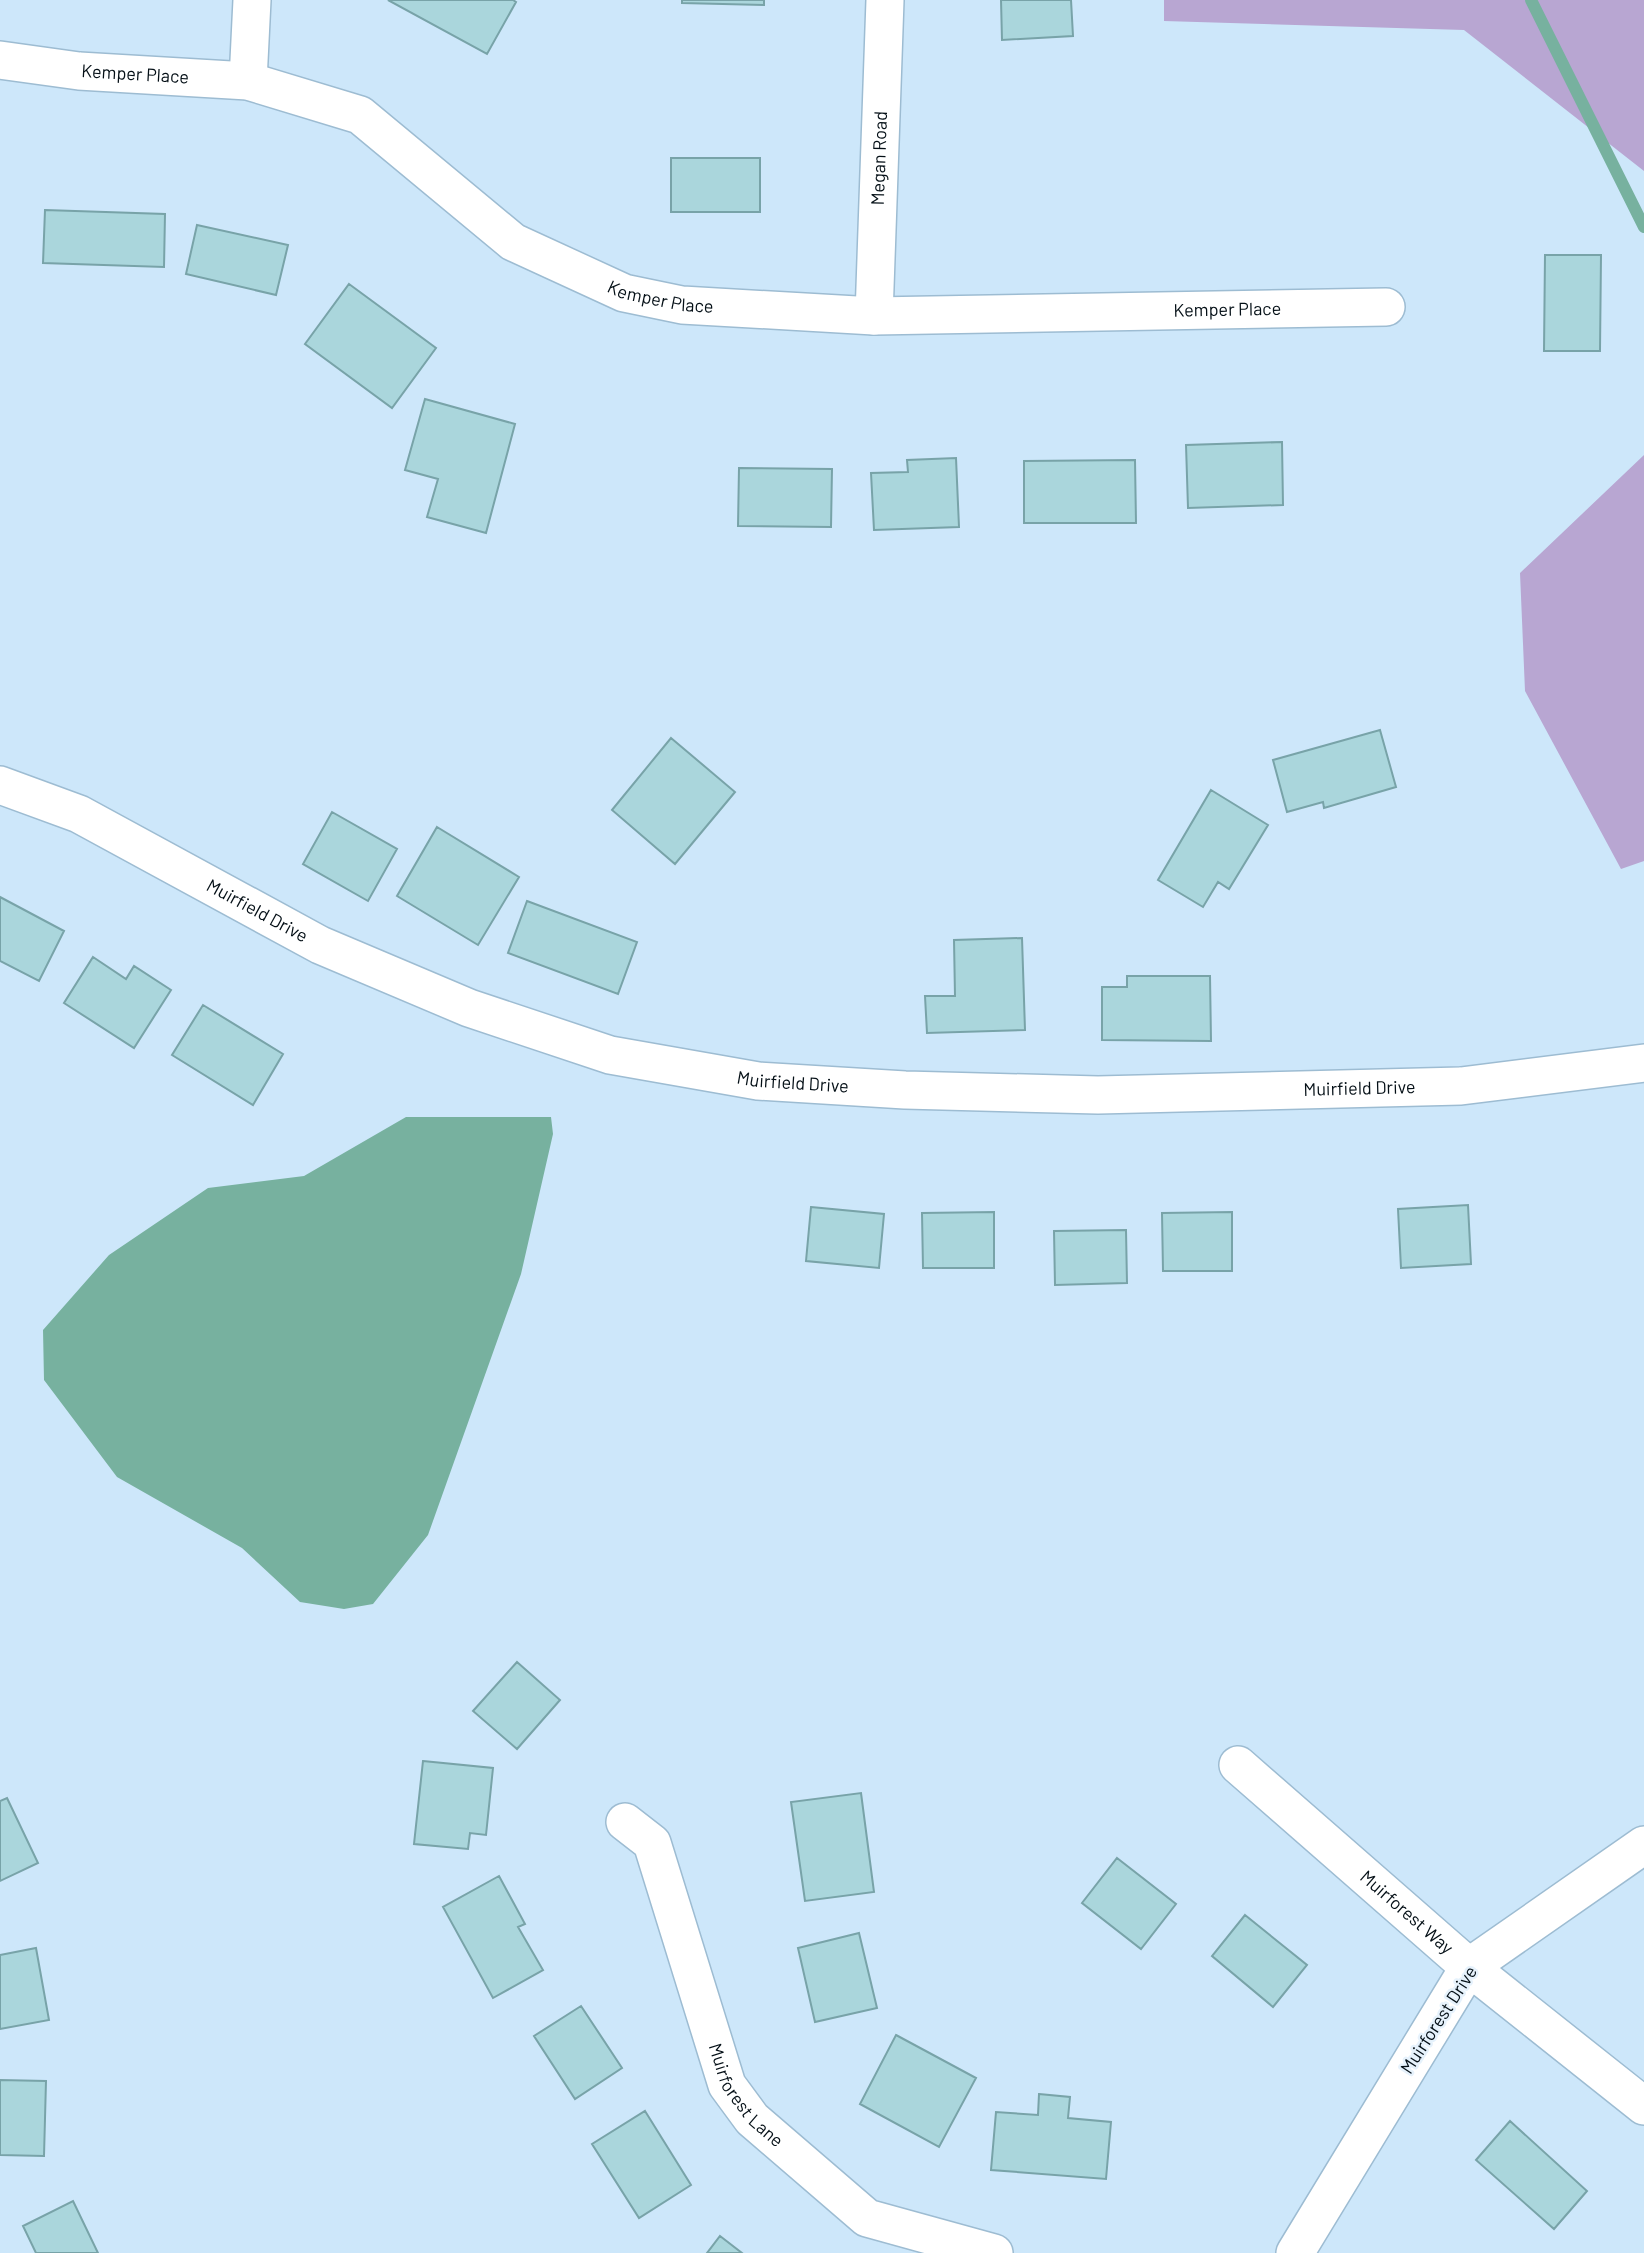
<svg xmlns="http://www.w3.org/2000/svg" width="1644" height="2253" viewBox="0 0 1644 2253" font-family="Barlow,sans-serif">
<rect width="100%" height="100%" fill="#cde7fa"/>
<path fill="#b8a6d2" d="M 1164,0 L 1644,0 L 1644,171 L 1464,30 L 1164,21 Z
M 1644,455 L 1644,861 L 1621,869 L 1525,691 L 1520,573 Z"/>
<path fill="#77b19f" d="M 406,1117 L 551,1117 L 553,1134 L 521,1274 L 428,1535 L 373,1604 L 344,1609 L 300,1602 L 242,1548 L 117,1477 L 44,1380 L 43,1330 L 109,1255 L 208,1188 L 304,1176 Z"/>
<g fill="none" stroke-linecap="round" stroke-linejoin="round">
<path stroke="#77b19f" stroke-width="12" d="M 1531,0 L 1644,227"/>
</g>
<path fill="#aad6dc" stroke="#78a3a8" stroke-width="2" d="M 388,0 L 513,0 L 516,2 L 487,54 Z
M 682,0 L 764,0 L 764,5 L 682,3 Z
M 1001,0 L 1071,0 L 1073,36 L 1002,40 Z
M 671,158 L 760,158 L 760,212 L 671,212 Z
M 45,210 L 165,214 L 164,267 L 43,263 Z
M 197,225 L 288,245 L 276,295 L 186,274 Z
M 1545,255 L 1601,255 L 1600,351 L 1544,351 Z
M 349,284 L 436,348 L 392,408 L 305,344 Z
M 425,399 L 515,424 L 486,533 L 427,517 L 438,479 L 405,470 Z
M 1282,442 L 1283,505 L 1188,508 L 1186,445 Z
M 956,458 L 959,527 L 874,530 L 871,473 L 908,472 L 907,460 Z
M 1135,460 L 1136,523 L 1024,523 L 1024,461 Z
M 739,468 L 832,469 L 831,527 L 738,526 Z
M 1380,730 L 1396,787 L 1324,808 L 1323,802 L 1287,812 L 1273,760 Z
M 671,738 L 735,792 L 675,864 L 612,810 Z
M 1211,790 L 1268,825 L 1229,889 L 1218,882 L 1203,907 L 1158,880 Z
M 332,812 L 397,849 L 368,901 L 303,864 Z
M 437,827 L 519,877 L 478,945 L 397,896 Z
M 0,897 L 64,931 L 39,981 L 0,961 Z
M 527,901 L 637,942 L 618,994 L 508,953 Z
M 1022,938 L 1025,1030 L 927,1033 L 925,996 L 955,996 L 954,940 Z
M 93,957 L 126,979 L 134,966 L 171,990 L 134,1048 L 64,1003 Z
M 1127,976 L 1210,976 L 1211,1041 L 1102,1040 L 1102,987 L 1127,987 Z
M 203,1005 L 283,1054 L 253,1105 L 172,1055 Z
M 1468,1205 L 1471,1264 L 1401,1268 L 1398,1209 Z
M 811,1207 L 884,1214 L 879,1268 L 806,1261 Z
M 994,1212 L 994,1268 L 923,1268 L 922,1213 Z
M 1232,1212 L 1232,1271 L 1163,1271 L 1162,1213 Z
M 1126,1230 L 1127,1283 L 1055,1285 L 1054,1231 Z
M 517,1662 L 560,1700 L 517,1749 L 473,1711 Z
M 423,1761 L 493,1768 L 486,1835 L 470,1833 L 468,1849 L 414,1844 Z
M 861,1793 L 874,1892 L 805,1901 L 791,1802 Z
M 7,1798 L 38,1863 L 0,1881 L 0,1801 Z
M 1117,1858 L 1176,1904 L 1141,1949 L 1082,1903 Z
M 499,1876 L 525,1924 L 518,1927 L 543,1970 L 493,1998 L 443,1907 Z
M 1245,1915 L 1307,1965 L 1273,2007 L 1212,1956 Z
M 859,1933 L 877,2008 L 815,2022 L 798,1948 Z
M 36,1948 L 49,2020 L 0,2029 L 0,1955 Z
M 581,2006 L 622,2068 L 575,2099 L 534,2036 Z
M 896,2035 L 976,2078 L 939,2147 L 860,2104 Z
M 0,2080 L 46,2081 L 44,2156 L 0,2155 Z
M 1039,2094 L 1070,2097 L 1068,2118 L 1111,2122 L 1106,2179 L 991,2170 L 996,2112 L 1038,2115 Z
M 645,2111 L 691,2185 L 639,2218 L 592,2144 Z
M 1510,2121 L 1587,2191 L 1554,2229 L 1476,2160 Z
M 73,2201 L 98,2253 L 36,2253 L 23,2226 Z
M 720,2236 L 742,2253 L 707,2253 Z"/>
<g fill="none" stroke-linecap="round" stroke-linejoin="round">
<defs>
<g id="street">
<path id="s1" d="M 0,60 L 79,71 L 248,81 L 360,115 L 513,242 L 624,293 L 682,305 L 874,316 L 1386,307"/>
<path d="M 248,81 L 252,0"/>
<path id="s2" d="M 874,316 L 885,0"/>
<path id="s3" d="M 0,785 L 79,814 L 320,945 L 469,1008 L 610,1055 L 758,1081 L 905,1090 L 1098,1095 L 1461,1086 L 1644,1063"/>
<path id="s4" d="M 1238,1765 L 1469,1967 L 1644,2106"/>
<path id="s5" d="M 625,1822 L 652,1843 L 727,2085 L 752,2119 L 867,2218 L 994,2253"/>
<path d="M 1295,2253 L 1469,1967 L 1644,1845"/>
</g>
</defs>
<use href="#street" stroke="#9dbcd2" stroke-width="40"/>
<use href="#street" stroke="#fff" stroke-width="37"/>
</g>
<g text-anchor="middle" stroke-width="5" stroke-linejoin="round" paint-order="stroke">
<g font-size="18" fill="#040f16" stroke="#e6f2fc">
<text dy="6" stroke="none"><textPath href="#s1" startOffset="136">Kemper Place</textPath></text>
<text dy="6" stroke="none"><textPath href="#s2" startOffset="158">Megan Road</textPath></text>
<text dy="6" stroke="none"><textPath href="#s1" startOffset="724">Kemper Place</textPath></text>
<text dy="6" stroke="none"><textPath href="#s1" startOffset="1292">Kemper Place</textPath></text>
<text dy="6" stroke="none"><textPath href="#s3" startOffset="287">Muirfield Drive</textPath></text>
<text dy="6" stroke="none"><textPath href="#s3" startOffset="854">Muirfield Drive</textPath></text>
<text dy="6" stroke="none"><textPath href="#s3" startOffset="1421">Muirfield Drive</textPath></text>
<text dy="6" stroke="none"><textPath href="#s4" startOffset="224">Muirforest Way</textPath></text>
<text transform="translate(1439 2020) rotate(-57)" y="6">Muirforest Drive</text>
<text dy="6" stroke="none"><textPath href="#s5" startOffset="306">Muirforest Lane</textPath></text>
</g>
</g>
</svg>
